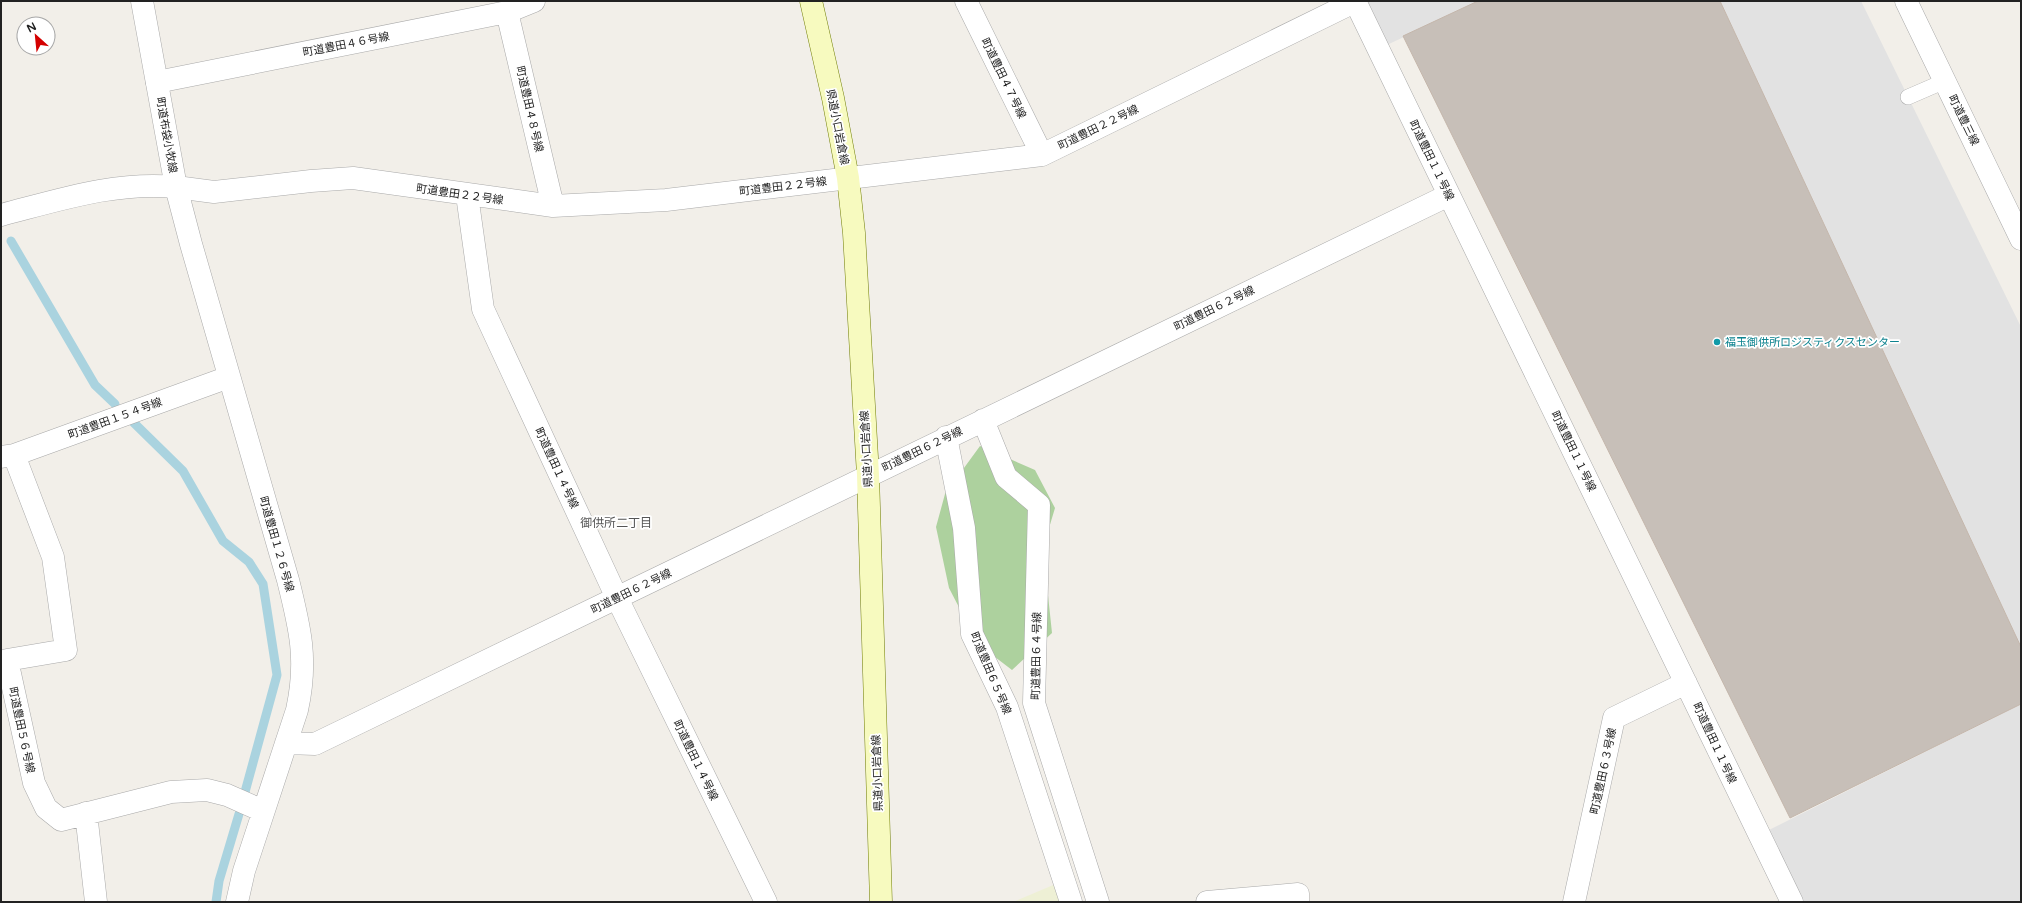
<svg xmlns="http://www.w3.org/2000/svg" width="2022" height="903" viewBox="0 0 2022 903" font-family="'Varela Round','Noto Sans JP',sans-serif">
<rect width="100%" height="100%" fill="#f2efe9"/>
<path fill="#eef0d5" d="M 1058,883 L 1065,902 L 1013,902 Z"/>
<path fill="#add19e" d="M 980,446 L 1035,470 L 1055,508 L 1043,548 L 1052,633 L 1012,670 L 978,644 L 949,588 L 936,527 L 945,494 Z"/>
<path fill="#e2e2e2" d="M 1356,1 L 1482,1 L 1378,49 Z
M 1720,1 L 1861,1 L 2021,327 L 2021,647 Z
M 2021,704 L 2021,902 L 1792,902 L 1759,835 Z"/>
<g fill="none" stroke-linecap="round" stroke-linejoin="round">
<path stroke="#aad3df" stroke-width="9" d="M 11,241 L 95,385 L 115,404
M 132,421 L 183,471 L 223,541 L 249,562 L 263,584 L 277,675 L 245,792
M 216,902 L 219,881 L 239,814"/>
</g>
<path fill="#c7bfb8" stroke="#c4b6ab" d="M 1478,1 L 1720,1 L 2021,647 L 2021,704 L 1790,818 L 1403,36 Z"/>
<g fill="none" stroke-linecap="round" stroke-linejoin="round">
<defs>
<path id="service" d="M 1908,97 L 1945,81"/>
<path id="minor" d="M 966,1 L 1042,155
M 1355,1 L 1792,902
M 507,12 L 553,206
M 157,82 L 507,12 L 534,1
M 467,195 L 483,309 L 617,598 L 766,902
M 983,420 L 1006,477 L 1039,505 L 1034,703 L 1098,902
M 946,437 L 964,528 L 972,634 L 1007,707 L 1071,902
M 14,455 L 53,557 L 66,650 L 7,660 L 34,783 L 46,808 L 61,820 L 171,792 L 207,790 L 227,795 L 263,811
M 1,457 L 14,455 L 229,377
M 286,743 L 315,744 L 1449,195
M 86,813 L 96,902
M 237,902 L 244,871 L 297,710 C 308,660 300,628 288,580 L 191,244 L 176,187 L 214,192 L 311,181 L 353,178 L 553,206 L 666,200 L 1042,155 L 1356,1
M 1207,902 L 1298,894 L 1298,902
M 1574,902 L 1614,718 L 1686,683"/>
<path id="tertiary" d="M 1906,1 L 2021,239
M 1,215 C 59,200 116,181 176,187 L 142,1"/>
<path id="secondary" d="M 811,1 L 833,98 L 848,178 L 854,233 L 868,475 L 881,902"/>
</defs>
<use href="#service" stroke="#a9a9a9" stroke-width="16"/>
<use href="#minor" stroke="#a9a9a9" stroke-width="23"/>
<use href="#tertiary" stroke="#a9a9a9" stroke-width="23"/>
<use href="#secondary" stroke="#707d05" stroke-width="23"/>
<use href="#service" stroke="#fff" stroke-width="15"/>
<use href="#minor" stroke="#fff" stroke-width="22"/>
<use href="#tertiary" stroke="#fff" stroke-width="22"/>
<use href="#secondary" stroke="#f7fabf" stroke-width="22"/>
</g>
<circle fill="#0f9aa8" stroke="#fff" stroke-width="1.5" cx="1717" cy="342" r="4"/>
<g text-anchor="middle" stroke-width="3.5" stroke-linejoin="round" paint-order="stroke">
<g font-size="11" fill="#222" stroke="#fff">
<text transform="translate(346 44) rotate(-11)" y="4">町道豊田４６号線</text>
<text transform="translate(1004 78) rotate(64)" y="4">町道豊田４７号線</text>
<text transform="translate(530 109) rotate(77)" y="4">町道豊田４８号線</text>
<text transform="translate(1964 120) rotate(64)" y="4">町道豊三線</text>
<text transform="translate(838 127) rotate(79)" y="4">県道小口岩倉線</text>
<text transform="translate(1098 127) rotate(-26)" y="4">町道豊田２２号線</text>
<text transform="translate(167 135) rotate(80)" y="4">町道布袋小牧線</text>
<text transform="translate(1432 160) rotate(64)" y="4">町道豊田１１号線</text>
<text transform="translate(783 186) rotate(-7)" y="4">町道豊田２２号線</text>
<text transform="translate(460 194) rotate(8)" y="4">町道豊田２２号線</text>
<text transform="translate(1214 308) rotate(-26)" y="4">町道豊田６２号線</text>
<text transform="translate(115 418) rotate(-20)" y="4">町道豊田１５４号線</text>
<text transform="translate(866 449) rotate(-93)" y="4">県道小口岩倉線</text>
<text transform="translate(922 449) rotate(-26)" y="4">町道豊田６２号線</text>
<text transform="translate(1574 451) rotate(64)" y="4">町道豊田１１号線</text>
<text transform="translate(557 468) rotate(65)" y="4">町道豊田１４号線</text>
<text transform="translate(277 544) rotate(74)" y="4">町道豊田１２６号線</text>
<text transform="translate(631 591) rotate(-26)" y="4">町道豊田６２号線</text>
<text transform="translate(1036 656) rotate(-89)" y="4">町道豊田６４号線</text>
<text transform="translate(991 673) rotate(67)" y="4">町道豊田６５号線</text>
<text transform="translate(22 730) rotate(78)" y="4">町道豊田５６号線</text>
<text transform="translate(1715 743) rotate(65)" y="4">町道豊田１１号線</text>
<text transform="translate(696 760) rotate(64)" y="4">町道豊田１４号線</text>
<text transform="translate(1603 771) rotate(-78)" y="4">町道豊田６３号線</text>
<text transform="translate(877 773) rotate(-92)" y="4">県道小口岩倉線</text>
</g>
<g font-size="11" fill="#0d838f" stroke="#fff" text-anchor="start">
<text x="1725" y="346">福玉御供所ロジスティクスセンター</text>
</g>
<g font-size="12" fill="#555" stroke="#fff">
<text x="616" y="527">御供所二丁目</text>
</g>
</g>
<rect width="2022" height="903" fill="none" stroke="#222222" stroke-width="4"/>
<g transform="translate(36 36) rotate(333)"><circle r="19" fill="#ffffff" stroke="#a7a7a7"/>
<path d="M0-3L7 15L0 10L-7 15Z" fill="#d40000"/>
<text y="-6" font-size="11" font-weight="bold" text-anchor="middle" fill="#222222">N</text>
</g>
</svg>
